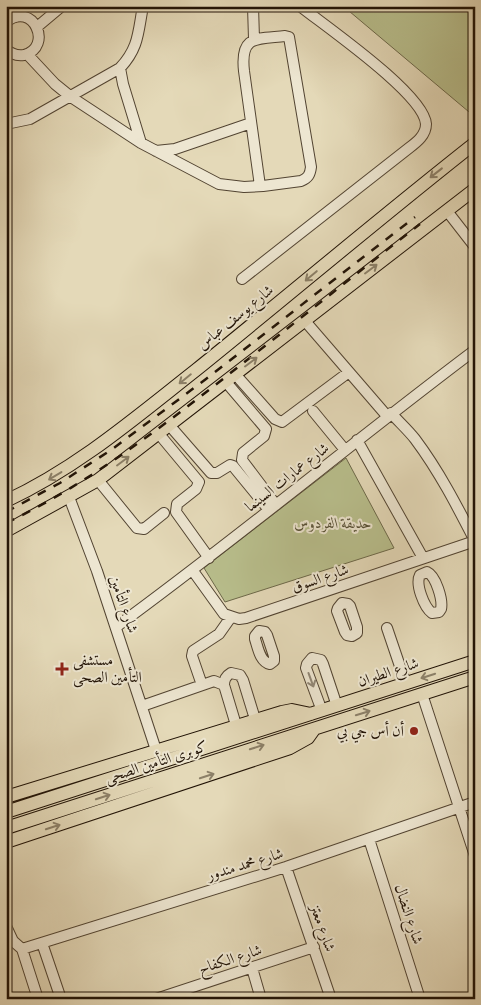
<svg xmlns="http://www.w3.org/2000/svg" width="481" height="1005" viewBox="0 0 481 1005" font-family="'Libre Bodoni',Amiri,serif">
<rect width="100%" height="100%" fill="#e4d9b8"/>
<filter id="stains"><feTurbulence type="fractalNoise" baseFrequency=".004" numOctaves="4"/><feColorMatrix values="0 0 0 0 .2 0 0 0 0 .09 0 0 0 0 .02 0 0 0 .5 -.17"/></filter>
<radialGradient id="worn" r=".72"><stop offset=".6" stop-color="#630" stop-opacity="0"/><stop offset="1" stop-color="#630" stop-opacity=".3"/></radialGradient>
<path fill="#b8be8c" stroke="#6c6849" d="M 343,6 L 475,6 L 475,117 Z
M 346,458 L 394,548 L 225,602 L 204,568 Z"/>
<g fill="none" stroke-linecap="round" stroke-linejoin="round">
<defs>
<path id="minor" d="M 8,6 L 16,17
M 253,6 L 254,39
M 6,22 C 33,0 54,47 24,55 C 17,56 11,54 6,49
M 37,27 L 62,6
M 27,54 L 55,84 L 71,97 L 141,143 L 219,184 L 244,187 L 263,186 L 301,181 C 308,178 310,175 311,167 L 289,37 L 285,36 C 256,39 240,35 244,71 L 260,186
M 120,68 L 123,84 L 141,143
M 6,124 L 30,119 L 120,68 C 139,48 138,32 143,6
M 156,151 L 175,149 L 251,123
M 447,211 L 475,247
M 242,279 L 409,148 C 417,142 426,135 426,124 C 424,94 325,26 300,6
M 305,321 L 387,416
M 235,374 L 275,419 L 282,422 L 349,372
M 226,382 L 266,429 L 264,436 L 243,453 L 242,460 L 276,505
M 313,411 L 345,450
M 391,413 C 399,422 408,430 415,439 C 439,471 457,506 475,541
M 170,426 L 211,473 L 217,473 L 230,465 L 233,466 L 269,510
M 159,434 L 199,482 L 196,489 L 177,504 L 176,512 L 209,558
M 357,440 L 423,558
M 98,480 L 137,528 L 144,529 L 164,513
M 69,497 L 97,571 L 156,750
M 193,571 L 224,614 L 239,619 L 246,618 L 475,541
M 427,572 C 436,576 443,600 441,609 L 439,612 L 432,613 C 424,607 415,584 420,575 Z
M 342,603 L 348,604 L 350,606 L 357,627 L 357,633 L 352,636 L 347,635 L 345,632 L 337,611 L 338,608 Z
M 475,615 L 475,618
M 116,627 C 238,538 354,441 475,350
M 387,628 L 406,684
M 259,631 L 265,632 L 267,635 L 274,656 L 274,661 L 270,664 C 260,662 258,648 255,639 L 255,636 Z
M 202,685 L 192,656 L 193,651 L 219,634 L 231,617
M 422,694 L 475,856
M 142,706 L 214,681 L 224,685
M 322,711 L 306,668 L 307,664 L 312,658 L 321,660 L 323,664 L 337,706
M 236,725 L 224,685 C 224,679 226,676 231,673 L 240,675 L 243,680 L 255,719
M 369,839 L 420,999
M 286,867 L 331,999
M 6,926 L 13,941 L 22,949 L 38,999
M 42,943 L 61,999
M 22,949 L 286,867 L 475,802
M 252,968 L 261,999
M 156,999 L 314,947"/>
<path id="major" d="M 6,501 C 77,468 135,418 196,370 C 289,295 381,217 475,143
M 6,531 L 98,480 L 475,189
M 6,797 L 282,712 L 292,710 L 311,714
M 6,812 L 475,661
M 6,828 L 475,677
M 6,842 L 290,748 L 308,738 L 313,731"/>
</defs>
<use href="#minor" stroke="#524432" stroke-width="12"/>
<use href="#major" stroke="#211306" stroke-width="14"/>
<use href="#minor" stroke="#ede6d1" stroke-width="10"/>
<use href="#major" stroke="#e4d9b8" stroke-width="12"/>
<path stroke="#211306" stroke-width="2.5" stroke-dasharray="9 9" stroke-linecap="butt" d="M 6,512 L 60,483 L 111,450 L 206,379 L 415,217
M 6,523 C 94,481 171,420 247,360 C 305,315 362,269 420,224"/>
</g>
<defs><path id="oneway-shaft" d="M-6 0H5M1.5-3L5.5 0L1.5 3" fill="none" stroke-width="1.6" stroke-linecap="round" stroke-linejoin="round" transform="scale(1.25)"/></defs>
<g stroke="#8c8068">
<use href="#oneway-shaft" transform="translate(436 173) rotate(142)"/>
<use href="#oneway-shaft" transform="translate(371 269) rotate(-37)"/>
<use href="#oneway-shaft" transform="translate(311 276) rotate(140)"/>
<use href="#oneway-shaft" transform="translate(251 362) rotate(-37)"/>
<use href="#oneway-shaft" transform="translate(185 379) rotate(141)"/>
<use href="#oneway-shaft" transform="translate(123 461) rotate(-37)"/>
<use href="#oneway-shaft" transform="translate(55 476) rotate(149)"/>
<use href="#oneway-shaft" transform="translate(428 676) rotate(162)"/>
<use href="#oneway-shaft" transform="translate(363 713) rotate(-17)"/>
<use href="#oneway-shaft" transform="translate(257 747) rotate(-18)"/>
<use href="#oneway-shaft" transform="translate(207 776) rotate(-18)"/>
<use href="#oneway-shaft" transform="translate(103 797) rotate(-18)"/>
<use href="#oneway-shaft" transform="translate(53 827) rotate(-18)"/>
</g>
<use stroke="#918776" href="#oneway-shaft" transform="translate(311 680) rotate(70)"/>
<g fill="#8f2418" stroke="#ede6d1" stroke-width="2">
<path d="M59.5 661.5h5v5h5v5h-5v5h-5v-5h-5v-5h5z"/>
<circle cx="414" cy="731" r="5"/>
</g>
<g text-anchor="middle" stroke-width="4" stroke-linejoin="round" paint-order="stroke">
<g font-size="15" fill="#211306" stroke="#ede6d1">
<text transform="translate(235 317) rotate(-39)" y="5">شارع يوسف عباس</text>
<text transform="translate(287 477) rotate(-38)" y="5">شارع عمارات السينما</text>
<text transform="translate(320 578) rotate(-19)" y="5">شارع السوق</text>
<text transform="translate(124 604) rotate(71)" y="5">شارع التأمين</text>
<text transform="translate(388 672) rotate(-18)" y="5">شارع الطيران</text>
<text transform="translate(156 762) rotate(-18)" y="5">كوبرى التأمين الصحى</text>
<text transform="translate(245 864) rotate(-17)" y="5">شارع محمد مندور</text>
<text transform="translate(409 914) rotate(72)" y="5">شارع النضال</text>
<text transform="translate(323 928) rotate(71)" y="5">شارع معتز</text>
<text transform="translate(230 959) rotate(-18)" y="5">شارع الكفاح</text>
</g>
<g font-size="15" font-style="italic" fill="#564f35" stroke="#ede6d1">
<text x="333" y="528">حديقة الفردوس</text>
</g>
<g font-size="15" fill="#211306" stroke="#ede6d1" text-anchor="start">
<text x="73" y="665">مستشفى<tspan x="73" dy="17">التأمين الصحى</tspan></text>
<text x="404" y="736" text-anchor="end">أن أس جي بي</text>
</g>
</g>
<rect width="481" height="1005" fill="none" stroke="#e4d9b8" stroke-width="25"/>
<rect x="8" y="8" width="466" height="990" fill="none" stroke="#211306" stroke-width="2.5"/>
<rect x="12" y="12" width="456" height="980" fill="none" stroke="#211306"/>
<rect width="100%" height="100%" filter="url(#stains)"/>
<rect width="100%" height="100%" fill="url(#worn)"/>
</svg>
